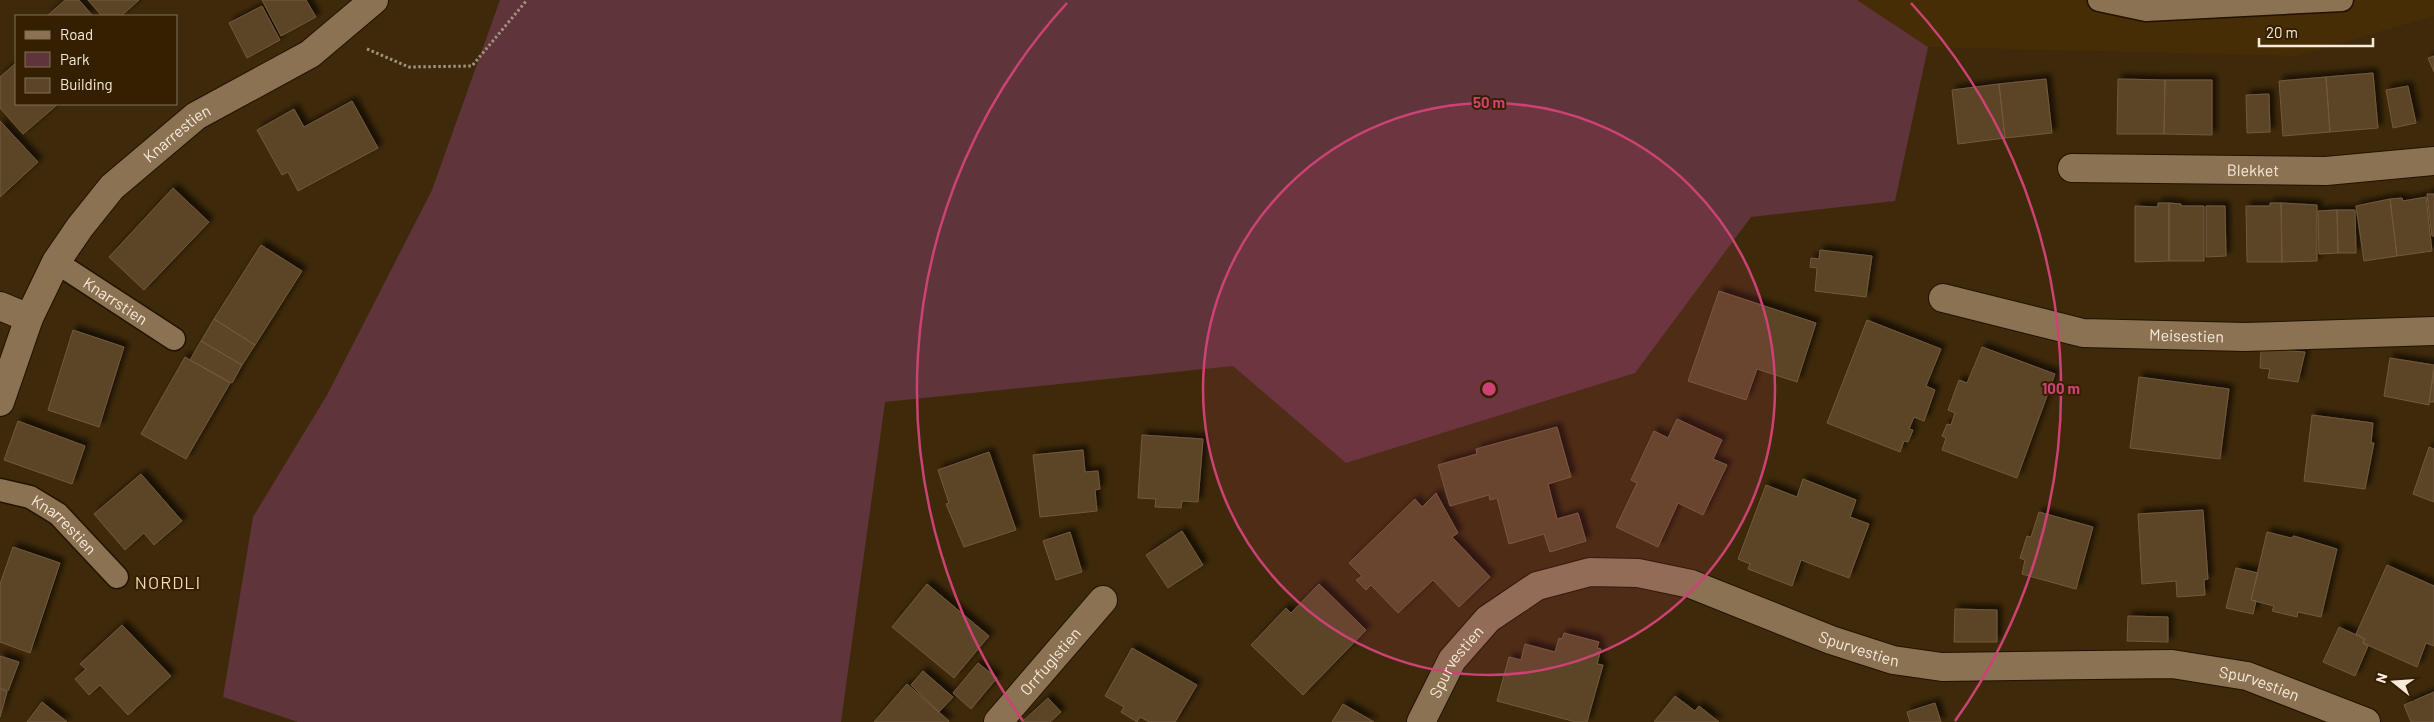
<svg xmlns="http://www.w3.org/2000/svg" width="2434" height="722" viewBox="0 0 2434 722" font-family="Barlow,sans-serif">
<defs>
<filter id="shadow"><feDropShadow dx="4.5" dy="-4.5" stdDeviation="2.5" flood-color="#0009"/></filter>
</defs>
<rect width="100%" height="100%" fill="#3e290a"/>
<path fill="#472d05" d="M 1857,0 L 2434,0 L 2434,16 L 2297,56 L 1928,47 Z"/>
<path fill="#5f343a" d="M 500,0 L 1857,0 L 1928,47 L 1895,201 L 1751,217 L 1635,373 L 1346,463 L 1233,366 L 885,402 L 841,722 L 298,722 L 223,697 L 253,517 L 327,395 L 432,190 Z"/>
<path fill="#5b4427" stroke="#725a3c" filter="url(#shadow)" d="M 65,0 L 79,0 L 93,16 L 47,16 Z
M 88,0 L 139,0 L 121,16 L 102,16 Z
M 262,0 L 306,0 L 316,17 L 281,36 Z
M 262,6 L 280,40 L 247,58 L 229,23 Z
M 2434,56 L 2434,72 L 2428,58 Z
M 16,63 L 16,104 L 58,104 L 23,134 L 0,108 L 0,77 Z
M 2373,73 L 2378,128 L 2330,132 L 2326,77 Z
M 2326,77 L 2330,132 L 2283,136 L 2279,81 Z
M 2046,79 L 2052,133 L 2005,138 L 1999,84 Z
M 2118,79 L 2165,80 L 2164,134 L 2117,134 Z
M 2165,80 L 2212,80 L 2212,135 L 2164,134 Z
M 1999,84 L 2005,138 L 1958,144 L 1952,90 Z
M 2408,86 L 2416,123 L 2393,128 L 2386,90 Z
M 2269,94 L 2270,132 L 2247,133 L 2246,95 Z
M 352,101 L 378,148 L 298,191 L 288,172 L 282,175 L 257,130 L 294,109 L 304,127 Z
M 0,121 L 38,162 L 0,197 Z
M 173,188 L 209,222 L 144,290 L 109,257 Z
M 2427,194 L 2434,194 L 2434,236 L 2432,236 Z
M 2426,197 L 2432,251 L 2397,256 L 2390,199 L 2402,198 L 2403,201 Z
M 2390,199 L 2397,256 L 2364,261 L 2356,206 Z
M 2158,203 L 2169,203 L 2169,261 L 2135,262 L 2135,206 L 2158,207 Z
M 2169,203 L 2181,204 L 2181,206 L 2204,206 L 2204,261 L 2169,261 Z
M 2270,203 L 2281,203 L 2282,262 L 2247,262 L 2246,206 L 2270,206 Z
M 2281,203 L 2317,205 L 2317,261 L 2282,262 Z
M 2206,206 L 2225,206 L 2226,256 L 2206,257 Z
M 2337,210 L 2355,210 L 2356,253 L 2338,253 Z
M 2337,210 L 2338,253 L 2319,254 L 2318,211 Z
M 261,245 L 302,271 L 255,345 L 214,319 Z
M 1820,250 L 1872,256 L 1866,297 L 1815,291 L 1817,268 L 1810,267 L 1811,258 L 1819,259 Z
M 1719,291 L 1816,323 L 1797,382 L 1757,369 L 1746,400 L 1688,381 Z
M 214,319 L 255,345 L 242,365 L 201,341 Z
M 1867,320 L 1941,349 L 1926,386 L 1935,390 L 1924,421 L 1914,417 L 1909,429 L 1913,430 L 1908,442 L 1904,441 L 1900,452 L 1827,423 Z
M 73,330 L 124,347 L 99,427 L 48,410 Z
M 201,341 L 242,365 L 232,383 L 190,360 Z
M 1982,347 L 2055,374 L 2017,478 L 1942,450 L 1946,438 L 1942,436 L 1947,424 L 1951,425 L 1955,413 L 1948,410 L 1959,380 L 1967,383 Z
M 2261,349 L 2305,352 L 2298,382 L 2268,378 L 2270,369 L 2260,368 Z
M 185,357 L 230,383 L 186,459 L 141,434 Z
M 2390,358 L 2434,365 L 2429,405 L 2384,396 Z
M 2434,370 L 2434,402 L 2429,402 Z
M 2139,377 L 2229,389 L 2220,459 L 2130,448 Z
M 2312,415 L 2373,423 L 2371,443 L 2374,443 L 2365,489 L 2304,481 Z
M 1677,419 L 1722,440 L 1713,459 L 1727,465 L 1703,515 L 1678,503 L 1658,547 L 1616,527 L 1637,483 L 1631,480 L 1654,431 L 1668,438 Z
M 18,421 L 85,446 L 72,484 L 4,460 Z
M 1557,427 L 1571,477 L 1548,484 L 1557,519 L 1578,513 L 1586,541 L 1550,552 L 1544,534 L 1509,544 L 1497,498 L 1490,500 L 1489,495 L 1450,506 L 1438,465 L 1477,454 L 1476,449 Z
M 1142,435 L 1203,439 L 1198,502 L 1182,501 L 1181,508 L 1155,507 L 1156,499 L 1138,498 Z
M 2429,447 L 2434,449 L 2434,502 L 2413,494 Z
M 1083,450 L 1085,472 L 1098,471 L 1100,489 L 1095,490 L 1097,511 L 1040,517 L 1033,455 Z
M 989,452 L 1016,530 L 964,547 L 946,504 L 949,503 L 938,470 Z
M 141,474 L 182,521 L 154,545 L 144,533 L 125,550 L 94,514 Z
M 1803,479 L 1856,500 L 1850,517 L 1869,524 L 1849,578 L 1801,560 L 1792,586 L 1748,569 L 1750,564 L 1738,559 L 1766,485 L 1797,497 Z
M 1436,493 L 1458,533 L 1452,537 L 1490,577 L 1459,607 L 1433,580 L 1398,613 L 1371,585 L 1366,590 L 1356,580 L 1362,576 L 1349,563 L 1415,499 L 1422,507 Z
M 2203,510 L 2208,579 L 2204,580 L 2205,595 L 2177,597 L 2176,581 L 2142,584 L 2138,514 Z
M 2039,512 L 2093,527 L 2076,589 L 2022,574 L 2025,560 L 2020,558 L 2027,536 L 2031,537 Z
M 1182,531 L 1203,565 L 1168,588 L 1146,555 Z
M 1070,532 L 1082,572 L 1056,580 L 1043,541 Z
M 2267,532 L 2291,538 L 2294,536 L 2337,549 L 2321,617 L 2298,612 L 2297,617 L 2272,611 L 2274,606 L 2251,600 Z
M 13,547 L 60,563 L 30,653 L 0,642 L 0,584 Z
M 2387,565 L 2434,586 L 2434,646 L 2426,643 L 2417,667 L 2363,643 L 2365,639 L 2356,634 Z
M 2236,568 L 2258,573 L 2251,600 L 2256,601 L 2253,614 L 2226,608 Z
M 927,584 L 989,636 L 954,678 L 892,627 Z
M 1319,584 L 1366,630 L 1303,695 L 1251,645 L 1286,608 L 1291,613 Z
M 1955,609 L 1997,610 L 1997,642 L 1954,642 Z
M 2128,616 L 2168,617 L 2168,642 L 2127,641 Z
M 122,625 L 171,676 L 128,715 L 100,685 L 89,695 L 75,679 L 86,669 L 80,664 Z
M 2339,627 L 2365,639 L 2363,643 L 2368,646 L 2355,676 L 2323,662 Z
M 1564,633 L 1599,642 L 1597,648 L 1601,649 L 1597,664 L 1603,665 L 1587,722 L 1576,722 L 1497,701 L 1509,657 L 1521,660 L 1525,644 L 1555,652 L 1559,638 L 1562,639 Z
M 1132,648 L 1197,685 L 1175,722 L 1150,722 L 1140,717 L 1137,722 L 1121,712 L 1124,707 L 1105,696 Z
M 0,656 L 19,662 L 8,691 L 0,688 Z
M 978,663 L 997,678 L 971,709 L 953,693 Z
M 923,671 L 953,697 L 939,712 L 911,685 Z
M 907,684 L 949,721 L 948,722 L 874,722 Z
M 0,689 L 7,692 L 0,717 Z
M 2434,692 L 2434,722 L 2411,722 L 2404,705 Z
M 1675,696 L 1695,711 L 1699,706 L 1719,722 L 1654,722 Z
M 1048,698 L 1061,712 L 1050,722 L 1022,722 Z
M 42,702 L 67,722 L 27,722 Z
M 1935,703 L 1941,722 L 1910,722 L 1907,712 Z
M 1343,704 L 1374,722 L 1332,722 Z"/>
<g fill="none" stroke-linecap="round" stroke-linejoin="round">
<defs>
<g id="service">
<path d="M 2099,0 L 2146,10 L 2342,0"/>
<path id="s1" d="M 56,262 L 174,339"/>
<path id="s2" d="M 0,490 L 30,497 L 58,514 L 117,577"/>
</g>
<g id="minor">
<path id="s3" d="M 2072,168 L 2326,171 L 2434,161"/>
<path id="s4" d="M 1943,298 L 2083,333 L 2245,337 L 2434,331"/>
<path d="M 0,306 L 29,318"/>
<path id="s5" d="M 0,402 L 29,318 L 56,262 L 80,227 L 112,187 L 196,116 L 310,54 L 374,0"/>
<path id="s6" d="M 998,722 L 1103,600"/>
<path id="s7" d="M 1421,722 L 1452,660 L 1488,619 L 1537,586 L 1590,572 L 1638,573 L 1691,584 L 1831,640 L 1893,660 L 1942,667 L 2172,664 L 2247,676 L 2366,722"/>
</g>
</defs>
<use href="#service" stroke="#221200" stroke-width="25"/>
<use href="#minor" stroke="#221200" stroke-width="30"/>
<path stroke="#a3927b" stroke-width="3" stroke-dasharray="2.5 2.5" stroke-linecap="butt" d="M 367,49 L 409,67 L 472,66 L 527,0"/>
<use href="#service" stroke="#8a7253" stroke-width="22"/>
<use href="#minor" stroke="#8a7253" stroke-width="28"/>
</g>
<circle cx="1489" cy="389" r="286" fill="#cd4274" fill-opacity=".12"/>
<g fill="none" stroke="#cd4274" stroke-width="2.5">
<circle cx="1489" cy="389" r="286"/>
<path d="M1023 721A572 572 0 0 1 1067 3M1911 3A572 572 0 0 1 1955 721"/>
</g>
<g text-anchor="middle" stroke-width="4" stroke-linejoin="round" paint-order="stroke">
<g font-size="16" fill="#f8eada" stroke="#341f01">
<text dy="6" stroke="none"><textPath href="#s5" startOffset="329">Knarrestien</textPath></text>
<text dy="6" stroke="none"><textPath href="#s3" startOffset="181">Blekket</textPath></text>
<text dy="6" stroke="none"><textPath href="#s1" startOffset="71">Knarrstien</textPath></text>
<text dy="6" stroke="none"><textPath href="#s4" startOffset="248">Meisestien</textPath></text>
<text dy="6" stroke="none"><textPath href="#s2" startOffset="75">Knarrestien</textPath></text>
<text dy="6" stroke="none"><textPath href="#s7" startOffset="520">Spurvestien</textPath></text>
<text dy="6" stroke="none"><textPath href="#s6" startOffset="80">Orrfuglstien</textPath></text>
<text dy="6" stroke="none"><textPath href="#s7" startOffset="70">Spurvestien</textPath></text>
<text dy="6" stroke="none"><textPath href="#s7" startOffset="925">Spurvestien</textPath></text>
</g>
<g font-size="18" letter-spacing="1" fill="#f4d9b7" stroke="#341f01">
<text x="168" y="589">NORDLI</text>
</g>
</g>
<circle cx="1489" cy="389" r="8" fill="#cd4274" stroke="#341f01" stroke-width="2.5"/>
<g font-size="15" text-anchor="middle" font-weight="bold" fill="#cd4274" stroke="#341f01" stroke-width="4" stroke-linejoin="round" paint-order="stroke">
<text x="1489" y="108">50 m</text>
<text x="2061" y="394">100 m</text>
</g>
<rect x="15" y="15" width="162" height="90" fill="#341f01" stroke="#827058"/>
<rect x="25" y="31" width="25" height="8" fill="#8a7253" stroke="#827058"/>
<text x="60" y="40" font-size="15" fill="#f8eada">Road</text>
<rect x="25" y="52" width="25" height="15" fill="#5f343a" stroke="#827058"/>
<text x="60" y="65" font-size="15" fill="#f8eada">Park</text>
<rect x="25" y="78" width="25" height="15" fill="#5b4427" stroke="#827058"/>
<text x="60" y="90" font-size="15" fill="#f8eada">Building</text>
<g transform="translate(2394 682) rotate(287)" stroke="#341f01" stroke-width="4" paint-order="stroke">
<path d="M0-4L9 19L0 12L-9 19Z" fill="#f8eada"/>
<text y="-8" font-size="14" font-weight="bold" text-anchor="middle" fill="#f8eada">N</text>
</g>
<path d="M2259 38v8h114v-8" fill="none" stroke="#f8eada" stroke-width="2.5"/>
<text x="2266" y="38" font-size="15" fill="#f8eada" stroke="#341f01" stroke-width="4" paint-order="stroke">20 m</text>
</svg>
